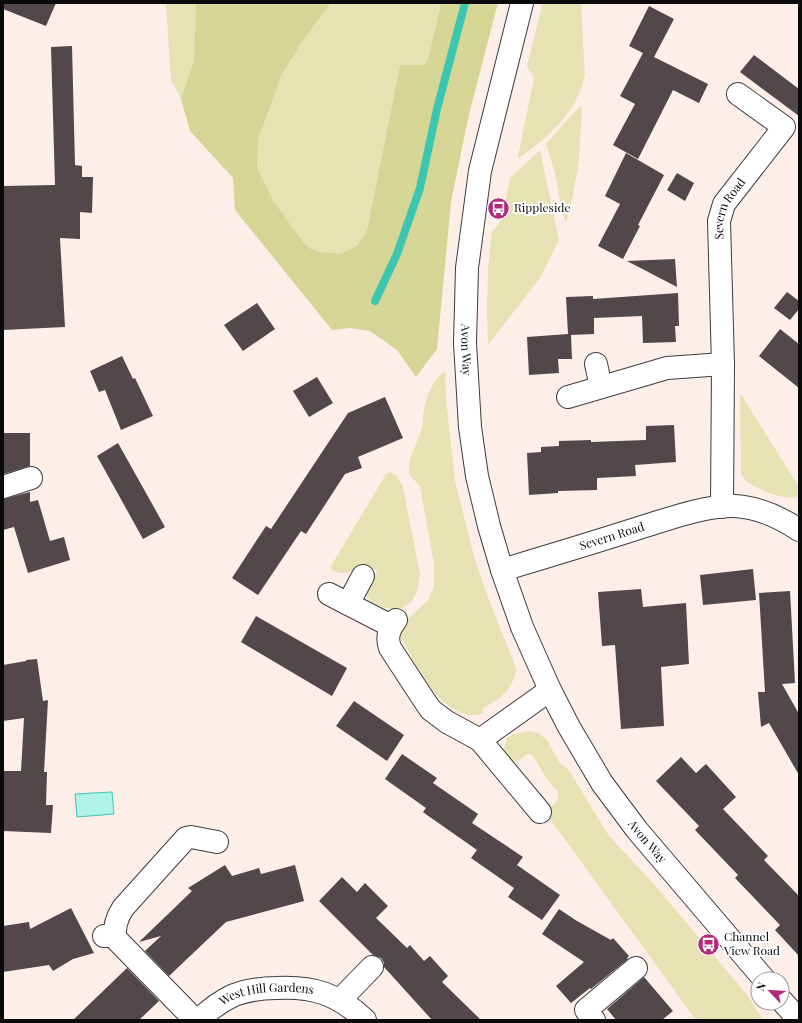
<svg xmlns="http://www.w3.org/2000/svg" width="802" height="1023" viewBox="0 0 802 1023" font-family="'Playfair Display',serif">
<rect width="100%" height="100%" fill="#feeee8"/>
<path fill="#e6e2b4" d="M 166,3 L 196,3 L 194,61 L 181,99 L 171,80 Z
M 331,3 L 441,3 L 428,59 L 424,65 L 400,65 L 367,230 L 357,246 L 340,254 L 321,252 L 314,250 L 309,248 L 304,243 L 274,202 L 257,167 L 258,140 L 282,74 L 302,42 Z
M 543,3 L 581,3 L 585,76 C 575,114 550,136 519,158 L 518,157 L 534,78 L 527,66 Z
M 582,106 L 579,161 L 572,200 L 566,222 L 562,212 L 555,173 L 546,144 L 579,107 Z
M 540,150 L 559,240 L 540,278 L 488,345 L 487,312 L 488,267 L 492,232 L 502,220 L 510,178 Z
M 445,372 L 446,399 L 455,481 L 474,556 L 486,592 L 516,668 C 516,686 498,702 482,708 L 484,714 C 476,715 469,716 462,713 C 433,703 415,663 401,637 L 400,631 L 404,623 L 428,600 L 434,585 L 434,563 L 420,487 C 416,480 409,478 409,469 C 409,456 417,443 421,431 C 424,423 422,416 424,409 C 425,399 435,376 445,372 Z
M 741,394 L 799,487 L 799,496 C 788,502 758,490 749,483 C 745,481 743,477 741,473 L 740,396 Z
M 390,472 L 397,476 L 403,487 L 420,574 C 419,584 417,596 410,603 C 407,605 402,608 399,609 C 391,611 365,603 366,592 C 366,586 374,579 377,574 L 376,570 L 360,564 C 352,573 344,576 332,570 L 331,566 L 386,474 Z
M 529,731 L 538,733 L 547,740 L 560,764 L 567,768 L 573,777 L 609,836 L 653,883 L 748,996 L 763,1020 L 696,1020 L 550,819 L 548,809 C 552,806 557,803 558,797 C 560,791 554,788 551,784 C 543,775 539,763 531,754 L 528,754 L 514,763 L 503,752 L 507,738 L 513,734 Z"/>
<path fill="#d5d595" d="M 196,3 L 331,3 L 302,42 L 282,74 L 258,140 L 257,167 L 274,202 L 304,243 L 309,248 L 314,250 L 321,252 L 340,254 L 357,246 L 367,230 L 400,65 L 424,65 L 428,59 L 441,3 L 498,3 L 469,114 L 451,202 L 437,349 L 416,377 L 397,350 L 370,331 L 350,328 L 332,330 L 235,210 L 233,178 L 190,131 L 181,99 L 194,61 Z"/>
<path fill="#aff3e7" stroke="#3ac6b1" d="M 112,792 L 114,814 L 77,817 L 75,794 Z"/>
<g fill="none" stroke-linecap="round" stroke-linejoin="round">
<path stroke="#3ac6b1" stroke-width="8" d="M 375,301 L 397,254 L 420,188 L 437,109 L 465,3"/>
</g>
<path fill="#524749" d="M 3,3 L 56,3 L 46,26 L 3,9 Z
M 649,6 L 674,19 L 654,57 L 708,84 L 699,103 L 673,90 L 638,159 L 613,145 L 635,104 L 620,96 L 643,53 L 629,46 Z
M 72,46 L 75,165 L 82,166 L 82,177 L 93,177 L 92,213 L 80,212 L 80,239 L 60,238 L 65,327 L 3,330 L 3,186 L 55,185 L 51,47 Z
M 754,55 L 799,89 L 799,116 L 740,72 Z
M 626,153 L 664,175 L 638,225 L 640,226 L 623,259 L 598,246 L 620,204 L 605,196 Z
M 677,173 L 694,183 L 685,201 L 667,190 Z
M 675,259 L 677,287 L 627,261 Z
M 787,292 L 799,301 L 799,309 L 790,320 L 774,308 Z
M 678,293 L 679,326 L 675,326 L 676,342 L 643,343 L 642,316 L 594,318 L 594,334 L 571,335 L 572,359 L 558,359 L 559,373 L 529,375 L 527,337 L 568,334 L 566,297 L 593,296 L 593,299 Z
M 257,303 L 275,329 L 243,351 L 224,325 Z
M 780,329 L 799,344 L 799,388 L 759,356 Z
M 122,356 L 133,379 L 135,378 L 153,416 L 121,430 L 105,390 L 99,392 L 90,371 Z
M 317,377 L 333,403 L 309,417 L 293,391 Z
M 385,397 L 403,438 L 358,457 L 362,468 L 345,474 L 306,534 L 301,531 L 258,595 L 232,578 L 266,526 L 271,529 L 348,413 Z
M 674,425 L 676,462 L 635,465 L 636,476 L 597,478 L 597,490 L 558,491 L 558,493 L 529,495 L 527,453 L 541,452 L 541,447 L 559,446 L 559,441 L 591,440 L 591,442 L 646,440 L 646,426 Z
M 3,433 L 30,433 L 30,466 L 3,474 Z
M 118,443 L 165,527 L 143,539 L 97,456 Z
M 30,492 L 30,502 L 38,500 L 50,541 L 64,537 L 70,560 L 28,573 L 14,527 L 3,530 L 3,499 Z
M 753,569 L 756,600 L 703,605 L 700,575 Z
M 641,589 L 643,607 L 686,603 L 689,664 L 661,667 L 664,726 L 621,729 L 615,645 L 602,646 L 598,592 Z
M 790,591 L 795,683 L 782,684 L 799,714 L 799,775 L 769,723 L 761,727 L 758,692 L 765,692 L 759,593 Z
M 256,616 L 347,668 L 332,696 L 241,642 Z
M 37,659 L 43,701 L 48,700 L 44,772 L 47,772 L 46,805 L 53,805 L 51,833 L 3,831 L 3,771 L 21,771 L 24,718 L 3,721 L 3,665 L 26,661 L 26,660 Z
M 354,701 L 404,735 L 387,761 L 336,726 Z
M 402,754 L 437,778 L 433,783 L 478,814 L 472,823 L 523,857 L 517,865 L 560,895 L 542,920 L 508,897 L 514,888 L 471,858 L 477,850 L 427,815 L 423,812 L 426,808 L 385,779 Z
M 681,757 L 696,773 L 706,764 L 736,797 L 723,809 L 768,856 L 764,860 L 799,896 L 799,956 L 775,930 L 780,925 L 735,878 L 738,875 L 695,830 L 699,826 L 656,781 Z
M 225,865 L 232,876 L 259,868 L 261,874 L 295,865 L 304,901 L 226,922 L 169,976 L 145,951 L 161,936 L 139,942 L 192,891 L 188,888 Z
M 342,877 L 357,892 L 365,883 L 388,906 L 376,918 L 407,948 L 410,945 L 424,961 L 430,956 L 448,976 L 442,982 L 481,1020 L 432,1020 L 384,967 L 384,963 L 381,958 L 373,955 L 319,901 Z
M 71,908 L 94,953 L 73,959 L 53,971 L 49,965 L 3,972 L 3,926 L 29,922 L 30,929 Z
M 559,909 L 577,921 L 611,940 L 613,938 L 629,956 L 627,958 L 628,959 L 591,989 L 590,988 L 571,1003 L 556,986 L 584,962 L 542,934 Z
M 127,968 L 159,1001 L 139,1020 L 73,1020 Z
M 644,977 L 673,1011 L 662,1020 L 616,1020 L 607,1009 Z"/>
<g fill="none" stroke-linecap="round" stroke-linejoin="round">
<defs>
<g id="minor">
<path id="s1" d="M 522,3 L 480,171 L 467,268 L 465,343 L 470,427 L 477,476 L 489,526 L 502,570 L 522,627 L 550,690 L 569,727 L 602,783 L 637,830 L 764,979"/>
<path d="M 596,364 L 601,387"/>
<path d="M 568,397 L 667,368 L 723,364"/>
<path d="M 3,487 L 31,478"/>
<path id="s2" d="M 722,507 L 723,364 L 719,221 L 724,204 L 784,127 L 738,94"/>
<path id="s3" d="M 502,570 C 549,556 595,542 642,527 C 668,519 707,505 734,506 C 757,507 781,518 799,530"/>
<path d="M 329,594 L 391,626"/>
<path d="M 348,604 L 363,576"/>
<path d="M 396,620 C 389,629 386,637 390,648 L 426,703 L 431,710 L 447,722 L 480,740 L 540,812"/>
<path d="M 480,740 L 550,690"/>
<path d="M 104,936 L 111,936 L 115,938 L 195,1020"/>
<path d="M 115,938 C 114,927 117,917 123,908 L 186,838 L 191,837 L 217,842"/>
<path d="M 340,1000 L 372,967"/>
<path d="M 782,1001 L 799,1020"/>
<path id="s4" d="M 199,1020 C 209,1010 221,1001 234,995 C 248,990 261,988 276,988 C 313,986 338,994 365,1020"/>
<path d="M 594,1020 L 586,1010 L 636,968"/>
</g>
</defs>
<use href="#minor" stroke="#3d3d3d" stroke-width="24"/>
<use href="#minor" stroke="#fff" stroke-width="22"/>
</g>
<defs>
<symbol id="bus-disc" viewBox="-11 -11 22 22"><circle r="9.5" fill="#b22a7b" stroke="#fff"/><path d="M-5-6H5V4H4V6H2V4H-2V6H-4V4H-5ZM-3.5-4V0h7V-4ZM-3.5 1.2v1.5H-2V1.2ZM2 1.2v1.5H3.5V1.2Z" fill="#fff"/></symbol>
</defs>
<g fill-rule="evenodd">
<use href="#bus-disc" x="486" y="196" width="25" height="25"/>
<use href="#bus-disc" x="696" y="932" width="25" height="25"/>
</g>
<g text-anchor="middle" stroke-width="4" stroke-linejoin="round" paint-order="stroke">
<g font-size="12" fill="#0a0a0a" stroke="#fff" text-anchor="start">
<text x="514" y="212">Rippleside</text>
<text x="724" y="941">Channel<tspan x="724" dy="14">View Road</tspan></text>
</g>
<g font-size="12" fill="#0a0a0a" stroke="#fff">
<text dy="4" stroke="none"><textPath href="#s2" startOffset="301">Severn Road</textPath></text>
<text dy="4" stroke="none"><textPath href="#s1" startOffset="353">Avon Way</textPath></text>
<text dy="4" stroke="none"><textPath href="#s3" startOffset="115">Severn Road</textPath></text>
<text dy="4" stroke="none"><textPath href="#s1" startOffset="887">Avon Way</textPath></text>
<text dy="4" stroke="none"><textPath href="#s4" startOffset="76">West Hill Gardens</textPath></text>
</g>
</g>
<rect width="802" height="1023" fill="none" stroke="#0a0a0a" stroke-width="8"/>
<g transform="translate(770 991) rotate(295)"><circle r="19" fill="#ffffff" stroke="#9d9d9d"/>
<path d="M0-3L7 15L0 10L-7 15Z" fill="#b22a7b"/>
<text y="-6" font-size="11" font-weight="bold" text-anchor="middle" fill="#0a0a0a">N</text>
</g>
</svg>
